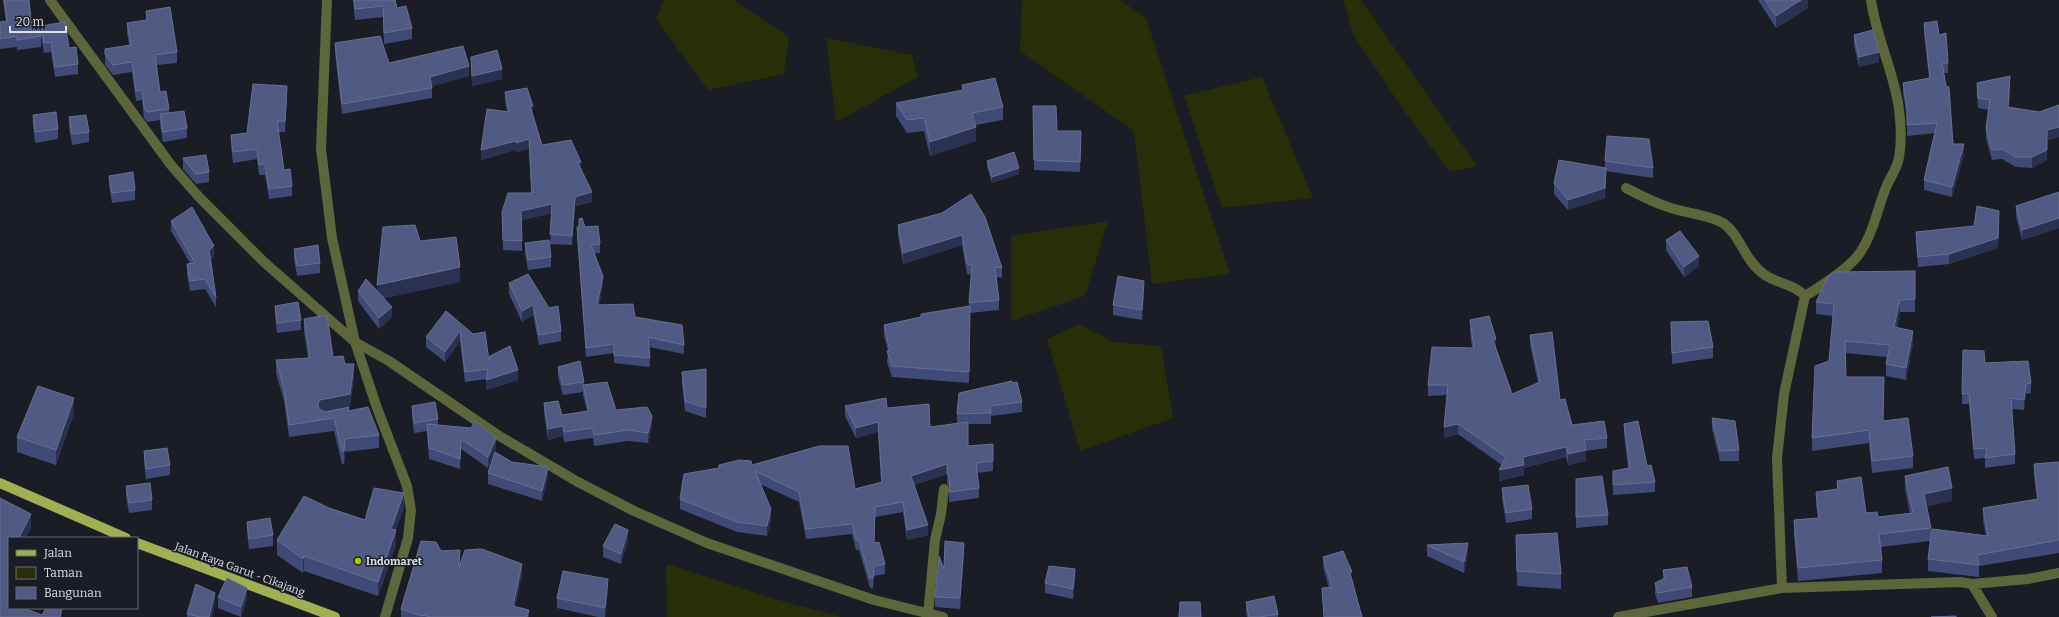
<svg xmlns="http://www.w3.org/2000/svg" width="2059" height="617" viewBox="0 0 2059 617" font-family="Bitter,serif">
<rect width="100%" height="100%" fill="#1a1d26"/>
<path fill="#282e08" d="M 664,0 L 734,0 L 789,37 L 784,74 L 708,90 L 656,19 Z
M 1022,0 L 1120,0 L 1146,18 L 1230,274 L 1152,284 L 1134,131 L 1020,51 Z
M 1343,0 L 1361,0 L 1477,166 L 1450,172 L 1407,115 L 1354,36 Z
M 826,38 L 912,55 L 918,77 L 836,122 Z
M 1262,77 L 1313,198 L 1222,208 L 1184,96 Z
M 1108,221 L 1085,296 L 1011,321 L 1011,236 Z
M 1079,324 L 1113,342 L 1161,346 L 1173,418 L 1080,451 L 1047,339 Z
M 666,564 L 785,602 L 842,617 L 667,617 Z"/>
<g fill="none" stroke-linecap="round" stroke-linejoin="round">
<path stroke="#5d653b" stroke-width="10" d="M 50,0 L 171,165 L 199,197 L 264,262 L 355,342 L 389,361 L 496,434 L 578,482 L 634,511 L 707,543 L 874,600 L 943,617
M 327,0 L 321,149 L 332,238 L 355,342 L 377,408 L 407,486 L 411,510 L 408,538 L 385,617
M 1626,188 C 1641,196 1655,203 1671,208 C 1686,213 1710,215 1723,223 C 1741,235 1744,261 1765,275 C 1778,284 1794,284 1805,296 C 1823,285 1842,273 1856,258 C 1873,238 1877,208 1887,185 C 1891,176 1898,167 1899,157 C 1902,141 1901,125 1899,109 C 1894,72 1876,37 1871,0
M 1972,584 L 2028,579 L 2059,573
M 1782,588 L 1777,458 L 1784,394 L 1805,296
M 928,615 L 935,540 L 941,514 L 944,489
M 1618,617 L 1782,588 L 1960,582 L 1972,584 L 1992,617"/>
<path stroke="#9faf51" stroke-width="10" d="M 0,483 L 126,538
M 137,543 L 335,617"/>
</g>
<path fill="#404a76" d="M 3,0 L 29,0 L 31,20 L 41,36 L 41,47 L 17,50 L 17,47 L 0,49 L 0,22 L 6,21 Z
M 353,0 L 395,0 L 397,8 L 412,28 L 412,39 L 384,44 L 383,17 L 355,20 Z
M 1758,0 L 1808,0 L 1808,8 L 1776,28 Z
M 146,11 L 177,52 L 177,63 L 156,65 L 160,92 L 169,109 L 169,113 L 187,128 L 187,138 L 163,142 L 160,125 L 160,120 L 147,122 L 144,118 L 142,100 L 136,101 L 132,72 L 113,75 L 105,65 L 105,49 L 129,45 L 127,33 L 127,23 L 146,20 Z
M 1924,23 L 1939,35 L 1948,63 L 1948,73 L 1944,73 L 1953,144 L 1964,154 L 1952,197 L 1924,190 L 1924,180 L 1935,133 L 1907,136 L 1907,117 L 1903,93 L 1903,83 L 1929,78 L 1924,33 Z
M 41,26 L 69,48 L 78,64 L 78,74 L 55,77 L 51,52 L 44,53 L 41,36 Z
M 1854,35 L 1879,62 L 1859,67 L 1854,45 Z
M 335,43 L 389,63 L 469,76 L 432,86 L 432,98 L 342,114 L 335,53 Z
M 471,57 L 502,79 L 472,86 Z
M 1977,83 L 2010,87 L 2009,107 L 2039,112 L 2059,105 L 2059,137 L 2047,140 L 2047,160 L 2032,168 L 2016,167 L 2002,159 L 1992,160 L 1986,139 L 1986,128 L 1988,110 L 1978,108 L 1977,93 Z
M 962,85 L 1003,107 L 1003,120 L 976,125 L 976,141 L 930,156 L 924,131 L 907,133 L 896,116 L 896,103 L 962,90 Z
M 505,92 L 533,115 L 542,145 L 581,169 L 592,202 L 575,206 L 572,245 L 550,244 L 552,213 L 522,220 L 522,251 L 503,250 L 502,212 L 531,193 L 529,149 L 516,152 L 516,150 L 481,160 L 507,111 L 505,101 Z
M 287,96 L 285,132 L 278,132 L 284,170 L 292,186 L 292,196 L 269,199 L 265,175 L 259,175 L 257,159 L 233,163 L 231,146 L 231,135 L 247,133 Z
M 1033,106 L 1057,131 L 1081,131 L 1080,172 L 1034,170 Z
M 33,115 L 58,129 L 58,139 L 35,143 L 33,125 Z
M 69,117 L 89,132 L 89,142 L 72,145 L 69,128 Z
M 183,158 L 209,172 L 209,182 L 196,184 L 183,169 Z
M 987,161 L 1019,174 L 992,183 L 987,166 Z
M 1605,161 L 1653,168 L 1653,178 L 1606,171 L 1605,198 L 1568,210 L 1554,194 L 1554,183 L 1605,168 Z
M 109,176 L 135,190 L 135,200 L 112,203 L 109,186 Z
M 2059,192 L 2059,228 L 2022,240 L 2016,216 L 2016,206 Z
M 985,217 L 1002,268 L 1002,278 L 996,277 L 999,300 L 999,310 L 970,313 L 969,383 L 892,377 L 887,362 L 888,351 L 884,336 L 884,325 L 969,306 L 972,275 L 967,274 L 962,245 L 903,264 L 898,235 L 898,225 Z
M 171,221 L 214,257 L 211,259 L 216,297 L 216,307 L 205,289 L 190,291 L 187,274 L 187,264 L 190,263 L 171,231 Z
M 1999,221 L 1998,248 L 1949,264 L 1918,267 L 1916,242 L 1916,232 L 1974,226 Z
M 577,227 L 585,227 L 600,244 L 600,253 L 595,253 L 603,285 L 599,305 L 635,317 L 684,345 L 684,354 L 649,347 L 650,367 L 614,363 L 614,353 L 586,357 L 577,236 Z
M 1666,240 L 1699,266 L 1684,277 L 1666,250 Z
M 420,241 L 460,282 L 384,298 L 392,317 L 379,329 L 358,301 L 358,291 L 377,291 Z
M 525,243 L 551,257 L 551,267 L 528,270 L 525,253 Z
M 294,249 L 320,263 L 320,273 L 297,276 L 294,259 Z
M 1915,271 L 1915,312 L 1900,312 L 1897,328 L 1913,343 L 1906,380 L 1886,376 L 1886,364 L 1887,357 L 1845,353 L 1846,377 L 1913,456 L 1913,468 L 1872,473 L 1869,443 L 1812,451 L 1812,438 L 1829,361 L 1833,316 L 1816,314 L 1816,302 Z
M 509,283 L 561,331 L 561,341 L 539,345 L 533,315 L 522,322 L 509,294 Z
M 1144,291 L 1142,320 L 1113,315 L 1113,305 Z
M 275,306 L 301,320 L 301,330 L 277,333 L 275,316 Z
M 446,311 L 489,361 L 518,380 L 486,390 L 486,379 L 465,382 L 460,341 L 445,362 L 426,347 L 426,337 Z
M 304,319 L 333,357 L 345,364 L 354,377 L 350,406 L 333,410 L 349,411 L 379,435 L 379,448 L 345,452 L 344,464 L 342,464 L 334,431 L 289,437 L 284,401 L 276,373 L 276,360 L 308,358 L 304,332 Z
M 1470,320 L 1496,349 L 1512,394 L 1538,383 L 1530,345 L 1530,335 L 1572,425 L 1607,438 L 1607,448 L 1586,451 L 1586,461 L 1568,465 L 1566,457 L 1524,468 L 1524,475 L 1499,481 L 1502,465 L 1458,434 L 1444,438 L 1447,395 L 1428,396 L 1428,385 L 1472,348 L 1470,331 Z
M 1671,322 L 1713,347 L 1713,358 L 1672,364 Z
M 1985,363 L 2031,383 L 2031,393 L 2026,394 L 2024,410 L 2012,409 L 2015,454 L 2015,464 L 1985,468 L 1985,458 L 1974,459 L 1969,404 L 1962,404 L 1962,394 Z
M 558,367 L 584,382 L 584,385 L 616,410 L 652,426 L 648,443 L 628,441 L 594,446 L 593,438 L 564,442 L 563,436 L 548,440 L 544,413 L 544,403 L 562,415 L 587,411 L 583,395 L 583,392 L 563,395 L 558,377 Z
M 706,369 L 706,418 L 685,411 L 682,382 L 682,372 Z
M 1012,383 L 1022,402 L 1022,412 L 991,416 L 991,424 L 968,424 L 968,446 L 993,444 L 993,471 L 977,473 L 979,488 L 979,498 L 949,502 L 949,488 L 947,483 L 947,474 L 914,485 L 928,535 L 907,540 L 903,512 L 875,517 L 874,543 L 885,564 L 885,574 L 874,576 L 873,588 L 870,588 L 859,550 L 856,550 L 852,534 L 806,539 L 799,502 L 760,484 L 771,519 L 767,536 L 737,532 L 680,509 L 680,499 L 719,468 L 719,465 L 752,465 L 855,489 L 881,482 L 878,432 L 856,438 L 845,416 L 845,406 L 887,408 L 930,427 L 957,423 L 957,414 Z
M 412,406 L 438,419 L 438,425 L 496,448 L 488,468 L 461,449 L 460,469 L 429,459 L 427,431 L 414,433 L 412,416 Z
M 74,413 L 56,465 L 17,452 L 17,437 Z
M 1712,418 L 1739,450 L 1739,461 L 1720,461 L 1712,429 Z
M 1624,424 L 1655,482 L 1655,492 L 1613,495 L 1613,471 L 1628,468 L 1624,434 Z
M 144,451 L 170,465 L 170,475 L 146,479 L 144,462 Z
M 512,462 L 548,477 L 542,501 L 488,484 L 488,473 Z
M 2059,462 L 2059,553 L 1979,566 L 1979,577 L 1928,571 L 1928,559 L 1930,541 L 1881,547 L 1882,560 L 1882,573 L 1798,581 L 1794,533 L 1794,520 L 1818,518 L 1816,505 L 1816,492 L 1837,489 L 1837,481 L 1866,513 L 1878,517 L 1910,514 L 1905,489 L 1905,476 L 1952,501 L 1927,506 L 1931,528 L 1931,536 L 1986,536 L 1983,520 L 1983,508 L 2037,499 L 2034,476 L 2034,464 Z
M 1576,479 L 1608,515 L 1608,525 L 1576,528 Z
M 126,486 L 152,500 L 152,510 L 129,513 L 126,497 Z
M 1502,488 L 1532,509 L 1532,519 L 1506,523 L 1502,498 Z
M 329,508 L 365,520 L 404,508 L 395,530 L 396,545 L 378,596 L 304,571 L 303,573 L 277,555 L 277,540 Z
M 247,522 L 273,535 L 273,546 L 249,549 L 247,532 Z
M 1516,535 L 1561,574 L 1561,589 L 1517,586 Z
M 628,541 L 621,564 L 603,557 L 603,546 Z
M 1427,545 L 1468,553 L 1464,573 L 1427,556 Z
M 441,551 L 460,568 L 522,575 L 515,607 L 529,617 L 401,617 L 401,609 Z
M 964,553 L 960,609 L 935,607 L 935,597 L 944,569 Z
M 1323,557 L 1352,579 L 1362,617 L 1324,617 L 1322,588 L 1329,588 L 1323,567 Z
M 1663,570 L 1692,587 L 1692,597 L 1658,603 L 1655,593 L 1655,583 L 1663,579 Z
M 1075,579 L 1073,599 L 1045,593 L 1045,583 Z
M 608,589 L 605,617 L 598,617 L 557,608 L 557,598 Z
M 218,597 L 247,598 L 241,617 L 218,608 Z
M 1246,602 L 1278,614 L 1278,617 L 1247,617 L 1246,612 Z
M 215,603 L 212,617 L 187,617 L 187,614 Z"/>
<path fill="#2a3151" d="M 1801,0 L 1808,0 L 1808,8 L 1776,28 L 1776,16 Z
M 1879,52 L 1879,62 L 1859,67 L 1859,57 Z
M 469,66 L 469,76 L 430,87 L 430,77 Z
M 502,69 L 502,79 L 472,86 L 472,76 Z
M 2010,76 L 2010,87 L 2008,117 L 2008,107 Z
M 530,106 L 533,106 L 533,115 Z
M 976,127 L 976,141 L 930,156 L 930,142 Z
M 2059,127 L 2059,137 L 2047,140 L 2047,130 Z
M 529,139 L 529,149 L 516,152 L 516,143 Z
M 516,141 L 516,150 L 481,160 L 481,150 Z
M 1964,144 L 1964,154 L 1952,197 L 1952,187 Z
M 2047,150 L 2047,160 L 2032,168 L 2032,157 Z
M 581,162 L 581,171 L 578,163 Z
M 1019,168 L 1019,174 L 992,183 L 992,177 Z
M 1606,168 L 1605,198 L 1568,210 L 1568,200 Z
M 592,192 L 592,202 L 575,206 L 572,245 L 572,236 L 575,197 Z
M 552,204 L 552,213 L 521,220 L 521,211 Z
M 1999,211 L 1998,248 L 1949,264 L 1949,254 Z
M 2059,218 L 2059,228 L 2022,240 L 2022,230 Z
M 962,235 L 962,245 L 903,264 L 903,253 Z
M 214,246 L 214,257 L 209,260 L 209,250 Z
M 1699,256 L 1699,266 L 1684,277 L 1684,267 Z
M 460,267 L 460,282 L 377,300 L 377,285 Z
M 603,276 L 603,285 L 597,313 L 597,305 Z
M 1144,281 L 1144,291 L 1142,320 L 1142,310 Z
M 1900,300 L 1900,312 L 1894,339 L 1894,327 Z
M 533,305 L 533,315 L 522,322 L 522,311 Z
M 392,307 L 392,317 L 379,329 L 379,318 Z
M 460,331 L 460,341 L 445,362 L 445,352 Z
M 1913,331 L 1913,343 L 1906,380 L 1906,368 Z
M 1496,339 L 1496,350 L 1493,340 Z
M 354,364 L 354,377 L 350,406 L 320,413 L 318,403 L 320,400 Z
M 518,370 L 518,380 L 486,390 L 486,380 Z
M 2026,384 L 2026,394 L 2024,410 L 2024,400 Z
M 74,398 L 74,413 L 56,465 L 56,450 Z
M 652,416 L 652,426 L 648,443 L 648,433 Z
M 878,422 L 878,432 L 856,438 L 856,428 Z
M 1458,424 L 1458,434 L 1444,438 L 1444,427 Z
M 563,426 L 563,436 L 548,440 L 548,429 Z
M 496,438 L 496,448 L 488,468 L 488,457 Z
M 345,439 L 345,452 L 344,464 L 344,451 Z
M 1566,447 L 1566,457 L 1524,468 L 1524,475 L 1499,481 L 1499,470 L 1523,457 Z
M 1586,450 L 1586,461 L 1568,465 L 1568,454 Z
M 947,464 L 947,474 L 911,486 L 911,476 Z
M 548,467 L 548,477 L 542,501 L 542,491 Z
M 1952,488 L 1952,501 L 1924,507 L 1924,494 Z
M 404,493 L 404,508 L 391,543 L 391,529 Z
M 771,509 L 771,519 L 767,536 L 767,526 Z
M 31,514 L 31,529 L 26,538 L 19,538 Z
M 928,525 L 928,535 L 907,540 L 907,530 Z
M 396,530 L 396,545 L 378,596 L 378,582 Z
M 628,530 L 628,541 L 621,564 L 621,554 Z
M 964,543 L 964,553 L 960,609 L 960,598 Z
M 1468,543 L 1468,553 L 1464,573 L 1464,562 Z
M 304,556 L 304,571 L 303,573 L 303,559 Z
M 522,564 L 522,575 L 513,616 L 513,606 Z
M 1075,569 L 1075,579 L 1073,599 L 1073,589 Z
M 608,579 L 608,589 L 605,617 L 605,608 Z
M 247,588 L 247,598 L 241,617 L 241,607 Z
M 215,593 L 215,603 L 212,617 L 209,617 Z
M 9,596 L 9,608 L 6,601 Z
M 62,608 L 62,617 L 60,617 Z
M 529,610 L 529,617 L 527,617 Z"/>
<path fill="#515a83" stroke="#676f92" d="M 4,0 L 29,0 L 31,20 L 38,19 L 41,36 L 17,40 L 17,36 L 0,39 L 0,22 L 7,21 Z
M 354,0 L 395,0 L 397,8 L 406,6 L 412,28 L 384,33 L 383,6 L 355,9 Z
M 1765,0 L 1801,0 L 1776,16 Z
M 170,7 L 177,52 L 155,55 L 160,92 L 166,91 L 169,109 L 147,112 L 144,107 L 142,90 L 136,91 L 132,62 L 113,65 L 105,54 L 105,49 L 131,45 L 127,23 L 147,20 L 146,11 Z
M 1937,21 L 1939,35 L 1946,33 L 1948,63 L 1942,63 L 1946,86 L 1949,87 L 1953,144 L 1964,144 L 1952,187 L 1924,180 L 1937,123 L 1907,125 L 1907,108 L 1903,83 L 1930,78 L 1924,23 Z
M 65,22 L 69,48 L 76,47 L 78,64 L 55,67 L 51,42 L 44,43 L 41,26 Z
M 1873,30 L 1879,52 L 1859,57 L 1854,35 Z
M 380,36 L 389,63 L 463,46 L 469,66 L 430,77 L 432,88 L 342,104 L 335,43 Z
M 497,50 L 502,69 L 472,76 L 471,57 Z
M 2010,76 L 2008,107 L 2039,112 L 2059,105 L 2059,127 L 2047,130 L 2047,150 L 2032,157 L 2016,157 L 2002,149 L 1992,150 L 1986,128 L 1990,100 L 1978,98 L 1977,83 Z
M 995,78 L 1003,107 L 972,113 L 976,127 L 930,142 L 924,118 L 907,120 L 896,103 L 963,90 L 962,85 Z
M 253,84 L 287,86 L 285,121 L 277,121 L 284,170 L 290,169 L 292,186 L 269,189 L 265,164 L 259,165 L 257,149 L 233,152 L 231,135 L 247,133 Z
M 527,88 L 533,106 L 530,106 L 542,145 L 571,140 L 581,162 L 578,163 L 592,192 L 575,197 L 572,236 L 550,234 L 552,204 L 521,211 L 522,241 L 503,240 L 502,212 L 508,193 L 532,193 L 529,139 L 516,143 L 516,141 L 481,150 L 487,109 L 509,112 L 505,92 Z
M 1033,106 L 1056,106 L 1057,131 L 1081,131 L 1080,162 L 1034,160 Z
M 184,111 L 187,128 L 163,132 L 160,114 Z
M 56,112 L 58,129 L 35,132 L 33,115 Z
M 86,115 L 89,132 L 72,134 L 69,117 Z
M 1607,136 L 1649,139 L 1653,168 L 1605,161 Z
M 1014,152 L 1019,168 L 992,177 L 987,161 Z
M 206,155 L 209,172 L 196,174 L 183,158 Z
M 1559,160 L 1606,168 L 1605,188 L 1568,200 L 1554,183 Z
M 133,172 L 135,190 L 112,193 L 109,176 Z
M 2059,192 L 2059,218 L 2022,230 L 2016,206 Z
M 971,194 L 985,217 L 1002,268 L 995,267 L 999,300 L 969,303 L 972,265 L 967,264 L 962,235 L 903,253 L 898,225 L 942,213 Z
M 1977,206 L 1999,211 L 1998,238 L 1949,254 L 1918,257 L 1916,232 L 1974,226 Z
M 192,207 L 214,246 L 209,250 L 216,297 L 205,279 L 190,281 L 187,264 L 195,263 L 171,221 Z
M 582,218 L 585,227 L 598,226 L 600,244 L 591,245 L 603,276 L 597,305 L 633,304 L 635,317 L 682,325 L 684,345 L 648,337 L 650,358 L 614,355 L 614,344 L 586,348 L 577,227 L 579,227 L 579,219 Z
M 415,225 L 420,241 L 456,237 L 460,267 L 377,285 L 383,227 Z
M 1680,231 L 1699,256 L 1684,267 L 1666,240 Z
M 549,240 L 551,257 L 528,260 L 525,243 Z
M 318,245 L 320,263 L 297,266 L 294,249 Z
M 1915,271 L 1915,299 L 1900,300 L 1894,327 L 1913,331 L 1906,368 L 1886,364 L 1890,345 L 1845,341 L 1846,377 L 1884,377 L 1883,421 L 1908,418 L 1913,456 L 1872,461 L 1869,430 L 1812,438 L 1815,366 L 1829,361 L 1834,304 L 1816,302 L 1828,277 L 1835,272 Z
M 528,274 L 549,308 L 558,306 L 561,331 L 539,335 L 533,305 L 522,311 L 509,283 Z
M 1118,276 L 1144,281 L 1142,310 L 1113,305 Z
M 366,279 L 392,307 L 379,318 L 358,291 Z
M 298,302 L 301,320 L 277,323 L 275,306 Z
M 970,306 L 969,372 L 892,366 L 887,351 L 890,351 L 884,325 L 921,317 L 921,314 Z
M 446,311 L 473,334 L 485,332 L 489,361 L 490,356 L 510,346 L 518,370 L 486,380 L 488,369 L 465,372 L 460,331 L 445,352 L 426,337 Z
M 327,315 L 333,357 L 343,356 L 345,364 L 354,364 L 350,394 L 320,400 L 318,403 L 319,409 L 325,412 L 349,407 L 348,411 L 368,407 L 379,435 L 345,439 L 344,451 L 342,451 L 334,418 L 289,425 L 284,388 L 276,360 L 310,358 L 304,319 Z
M 1489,316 L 1496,339 L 1493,340 L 1512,394 L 1540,382 L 1530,335 L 1552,332 L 1560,400 L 1565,399 L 1572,425 L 1604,421 L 1607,438 L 1584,440 L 1586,450 L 1568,454 L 1566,447 L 1523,457 L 1524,465 L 1499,470 L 1506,457 L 1458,424 L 1444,427 L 1448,385 L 1428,385 L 1432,347 L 1474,348 L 1470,320 Z
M 1708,321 L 1713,347 L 1672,353 L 1671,322 Z
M 1963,350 L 1984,351 L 1985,363 L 2028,361 L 2031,383 L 2026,384 L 2024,400 L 2011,398 L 2015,454 L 1985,458 L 1987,448 L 1974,449 L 1969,394 L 1962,394 Z
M 580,361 L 584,382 L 563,385 L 558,367 Z
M 706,369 L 706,408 L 685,401 L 682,372 Z
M 1012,381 L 1012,383 L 1017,382 L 1022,402 L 990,406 L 991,413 L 957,414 L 959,393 Z
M 607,382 L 616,410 L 647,407 L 652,416 L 648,433 L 628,430 L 594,435 L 593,428 L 564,432 L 563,426 L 548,429 L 544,403 L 558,401 L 562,415 L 589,411 L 583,385 Z
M 38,386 L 74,398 L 56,450 L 17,437 Z
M 886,398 L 887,408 L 929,404 L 930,427 L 968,422 L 968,446 L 993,444 L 993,461 L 976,463 L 979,488 L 949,492 L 950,479 L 947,473 L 947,464 L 911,476 L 928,525 L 907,530 L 903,502 L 875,507 L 874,543 L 879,542 L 885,564 L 874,566 L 873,578 L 870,578 L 859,540 L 856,540 L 852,524 L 806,529 L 799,492 L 755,471 L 771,509 L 767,526 L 737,522 L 680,499 L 684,474 L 719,468 L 719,465 L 739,460 L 751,461 L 752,465 L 819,446 L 848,446 L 855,489 L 882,482 L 878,422 L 856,428 L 845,406 Z
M 435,402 L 438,419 L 414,423 L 412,406 Z
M 1712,418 L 1735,421 L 1739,450 L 1720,451 Z
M 475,421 L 496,438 L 488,457 L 461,439 L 460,459 L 429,448 L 427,424 L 471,428 Z
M 1638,421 L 1647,466 L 1651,465 L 1655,482 L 1613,485 L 1613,471 L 1630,468 L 1624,424 Z
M 167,448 L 170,465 L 146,469 L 144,451 Z
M 495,452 L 512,462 L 548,467 L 542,491 L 488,473 Z
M 2059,462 L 2059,540 L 1977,555 L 1979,565 L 1928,559 L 1932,529 L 1988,536 L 1983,508 L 2038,499 L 2034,464 Z
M 1948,467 L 1952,488 L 1924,494 L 1931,528 L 1879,534 L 1882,560 L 1798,568 L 1794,520 L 1819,518 L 1816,492 L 1838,489 L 1837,481 L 1861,477 L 1866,513 L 1877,512 L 1878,517 L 1913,513 L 1905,476 Z
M 1602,476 L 1608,515 L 1576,517 L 1576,479 Z
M 150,483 L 152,500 L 129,503 L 126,486 Z
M 1528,485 L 1532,509 L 1506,513 L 1502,488 Z
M 374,488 L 404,493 L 391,529 L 396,530 L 378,582 L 304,556 L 303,559 L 277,540 L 304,496 L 329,508 L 365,520 Z
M 0,498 L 31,514 L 19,538 L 9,538 L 9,596 L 6,601 L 9,602 L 9,608 L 23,608 L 42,615 L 46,608 L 62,608 L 60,617 L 0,617 Z
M 270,518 L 273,535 L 249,539 L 247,522 Z
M 615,524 L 628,530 L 621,554 L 603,546 Z
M 1557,533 L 1561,574 L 1517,571 L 1516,535 Z
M 421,541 L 436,542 L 441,551 L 460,550 L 459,568 L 465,550 L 482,549 L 522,564 L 513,606 L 529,610 L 527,617 L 430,617 L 423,615 L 422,616 L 401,609 Z
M 945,541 L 964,543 L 960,598 L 935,597 L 939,556 L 944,569 Z
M 1468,543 L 1464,562 L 1427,545 Z
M 1343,551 L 1352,572 L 1350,573 L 1362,617 L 1324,617 L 1322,588 L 1332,587 L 1323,557 Z
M 1049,566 L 1075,569 L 1073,589 L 1045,583 Z
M 1687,567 L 1692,587 L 1658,593 L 1655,583 L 1665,578 L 1663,570 Z
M 563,571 L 608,579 L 605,608 L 557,598 Z
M 227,578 L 247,588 L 241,607 L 218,597 Z
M 196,584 L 215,593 L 209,617 L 200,617 L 187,614 Z
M 1274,596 L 1278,614 L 1260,617 L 1249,617 L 1246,602 Z
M 1180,602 L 1200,602 L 1201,617 L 1179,617 Z
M 1956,616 L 1956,617 L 1931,617 Z"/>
<circle fill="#afc505" stroke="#1a1d26" stroke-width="1.5" cx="358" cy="561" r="4"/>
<g text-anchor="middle" stroke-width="3" stroke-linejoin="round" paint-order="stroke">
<g font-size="11" font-weight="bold" fill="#dee0e7" stroke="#1a1d26" text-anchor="start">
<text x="366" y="565">Indomaret</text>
</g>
<g font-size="11" fill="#dee0e7" stroke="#1a1d26">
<text transform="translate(240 569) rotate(20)" y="4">Jalan Raya Garut - Cikajang</text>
</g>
</g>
<rect x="8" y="537" width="130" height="72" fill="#1a1d26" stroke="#686b73"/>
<rect x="16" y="550" width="20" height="6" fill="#9faf51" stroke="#686b73"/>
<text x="44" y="557" font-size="12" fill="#dee0e7">Jalan</text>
<rect x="16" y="567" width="20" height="12" fill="#282e08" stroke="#686b73"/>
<text x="44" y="577" font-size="12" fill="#dee0e7">Taman</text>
<rect x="16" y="587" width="20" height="12" fill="#515a83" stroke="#686b73"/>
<text x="44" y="597" font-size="12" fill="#dee0e7">Bangunan</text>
<path d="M10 26v6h56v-6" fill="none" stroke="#dee0e7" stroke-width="2"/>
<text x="16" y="26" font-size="12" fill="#dee0e7" stroke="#1a1d26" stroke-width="3" paint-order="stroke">20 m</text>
</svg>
